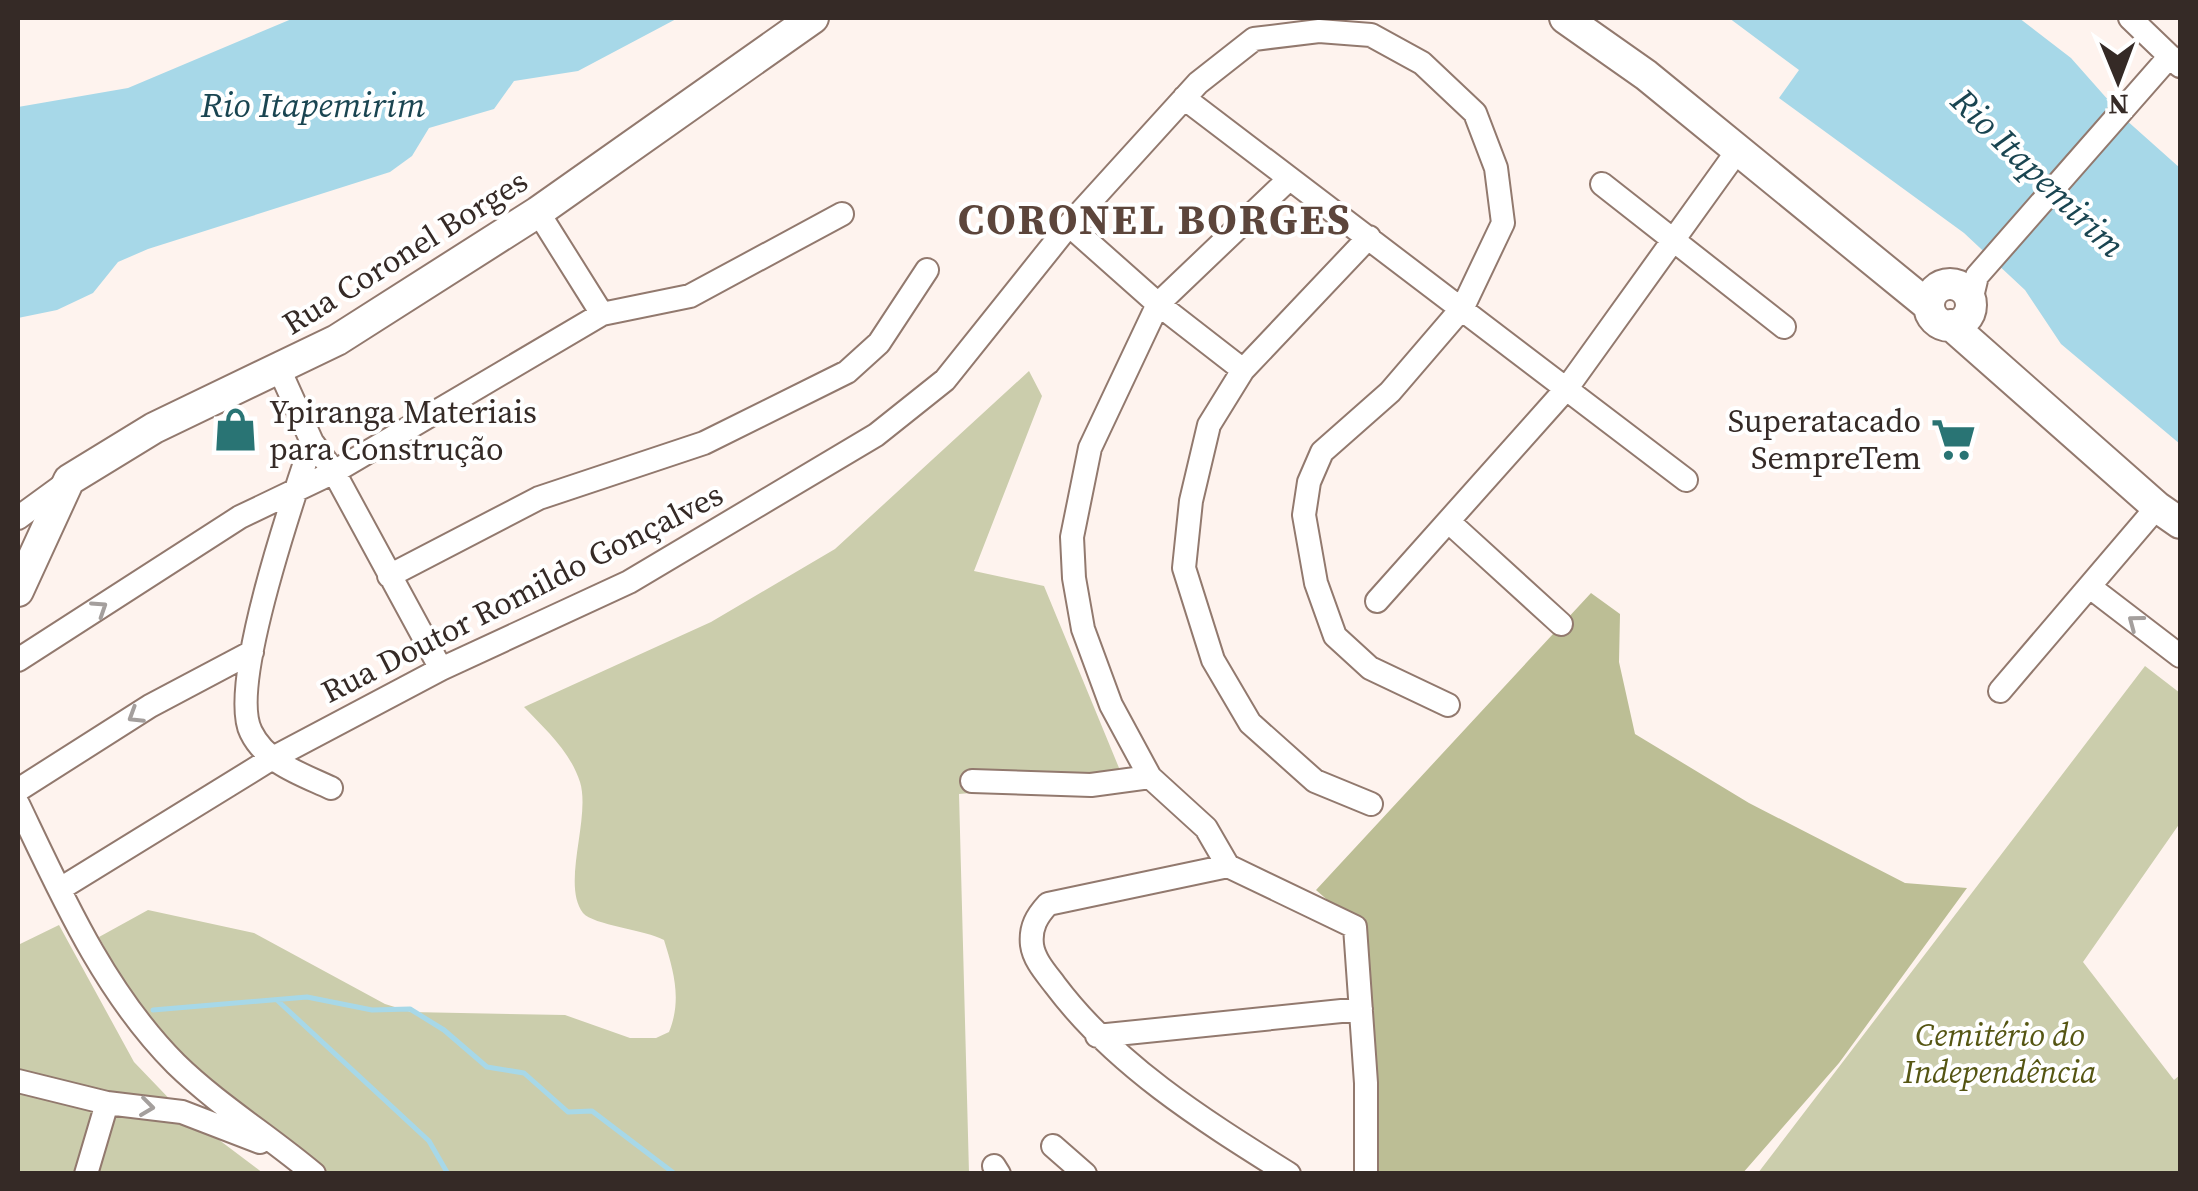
<svg xmlns="http://www.w3.org/2000/svg" width="2198" height="1191" viewBox="0 0 2198 1191" font-family="'Source Serif 4',serif">
<rect width="100%" height="100%" fill="#fef3ee"/>
<path fill="#cbcdac" d="M 1029,371 L 1042,396 L 974,571 L 1044,586 L 1124,780 L 959,794 L 969,1173 L 312,1173 L 147,1028 L 99,937 L 148,910 L 254,933 L 385,1004 L 411,1012 L 565,1015 L 630,1038 L 656,1038 L 669,1032 C 682,1000 674,972 664,940 C 646,930 593,925 583,913 C 561,884 591,818 580,782 C 570,751 545,729 524,707 L 711,622 L 835,549 Z
M 2145,666 L 2180,693 L 2180,823 L 2083,962 L 2174,1080 L 2180,1075 L 2180,1173 L 1758,1173 Z
M 59,925 L 134,1062 L 182,1112 L 263,1173 L 18,1174 L 18,945 Z"/>
<path fill="#bcbe95" d="M 1591,593 L 1620,614 L 1619,662 L 1635,734 L 1749,803 L 1905,883 L 1967,888 L 1839,1063 L 1742,1174 L 1379,1173 L 1365,933 L 1316,890 Z"/>
<path fill="#a7d8e8" d="M 294,18 L 678,18 L 578,71 L 514,81 L 494,109 L 429,128 L 412,156 L 390,172 L 148,249 L 118,262 L 93,293 L 57,310 L 18,318 L 18,107 L 128,88 Z
M 1729,18 L 2019,18 L 2071,58 L 2125,119 L 2180,168 L 2180,444 L 2061,344 L 2025,290 L 1964,233 L 1779,98 L 1799,70 Z"/>
<g fill="none" stroke-linecap="round" stroke-linejoin="round">
<path stroke="#a7d8e8" stroke-width="5" d="M 278,1001 L 429,1141 L 448,1174
M 153,1010 L 307,997 L 372,1010 L 410,1009 L 444,1030 L 487,1067 L 524,1073 L 568,1112 L 592,1111 L 675,1174"/>
<defs>
<path id="minor" d="M 2130,18 L 2180,66
M 1184,98 L 1686,480
M 1289,179 L 1158,304 L 1090,448 L 1072,537 L 1074,578 L 1083,629 L 1111,705 L 1150,777 L 1206,828 L 1228,866 L 1355,927 L 1366,1083 L 1366,1174
M 1602,184 L 1784,327
M 538,212 L 602,314
M 1069,225 L 1158,304 L 1243,370
M 1369,237 L 1243,370 L 1209,425 L 1191,501 L 1184,568 L 1213,660 L 1250,723 L 1315,781 L 1371,804
M 1971,301 L 1977,276 L 2170,56
M 280,371 L 312,442 L 334,472 L 441,669
M 312,442 C 294,495 228,687 251,732 C 266,763 301,774 331,788
M 18,518 L 66,483
M 1449,522 L 1561,624
M 389,576 L 539,498 L 704,443 L 847,372 L 879,343 L 927,270
M 2090,587 L 2180,656
M 1377,601 L 1567,388 L 1738,150
M 18,660 L 240,517 L 334,472 L 602,314 L 690,296 L 842,214
M 2000,691 L 2157,507
M 972,781 L 1091,785 L 1150,777
M 18,790 L 150,706 L 252,652
M 18,804 C 61,894 104,992 176,1064 C 218,1105 269,1136 314,1174
M 1228,866 L 1048,904 C 1037,916 1030,927 1032,945 C 1034,960 1046,973 1055,985 C 1116,1066 1203,1120 1289,1174
M 60,889 L 271,759 L 441,669 L 629,582 L 876,435 L 945,380 L 1069,225 L 1198,83 L 1254,39 L 1319,31 L 1371,35 L 1422,63 L 1475,113 L 1496,168 L 1503,223 L 1463,307 L 1390,392 L 1322,452 L 1309,482 L 1304,515 L 1316,583 L 1335,636 L 1370,668 L 1448,705
M 1097,1036 L 1361,1009
M 18,1081 L 107,1103 L 182,1112 L 260,1142
M 1053,1146 L 1085,1174
M 994,1166 L 999,1174
M 86,1174 L 107,1103"/>
<path id="major" d="M 1565,18 L 1646,75 L 1929,306
M1929 305a21 21 0 1 1 42 0a21 21 0 1 1-42 0Z
M 1951,325 L 2157,507 L 2180,523
M 18,591 L 69,480 L 154,428 L 337,340 L 538,212 L 813,18"/>
</defs>
<use href="#minor" stroke="#92796e" stroke-width="26"/>
<use href="#major" stroke="#92796e" stroke-width="34"/>
<use href="#minor" stroke="#fff" stroke-width="22"/>
<use href="#major" stroke="#fff" stroke-width="30"/>
</g>
<defs><path id="oneway-chevron" d="M-2-3.5L2.5 0L-2 3.5" fill="none" stroke-width="1.6" stroke-linecap="round" stroke-linejoin="round" transform="scale(2.5)"/></defs>
<g stroke="#a49f9d">
<use href="#oneway-chevron" transform="translate(100 608) rotate(-33)"/>
<use href="#oneway-chevron" transform="translate(2135 622) rotate(-143)"/>
<use href="#oneway-chevron" transform="translate(135 716) rotate(148)"/>
<use href="#oneway-chevron" transform="translate(147 1107) rotate(7)"/>
</g>
<defs>
<symbol id="shop-bare" viewBox="-9 -9 18 18"><path d="M-5-2.5h2.3a2.7 3.5 0 0 1 5.4 0H5L5.5 6h-11ZM-1.5-2.5h3a1.5 2.3 0 0 0-3 0Z" fill="#297474" stroke="#fff" stroke-width="2.5" paint-order="stroke"/></symbol>
<symbol id="supermarket-bare" viewBox="-9 -9 18 18"><path d="M-6-5.5h2.5l.6 2H6L4.5 2H-2.5L-4.4-4H-6ZM-1.5 3.2a1.3 1.3 0 1 0 .1 0ZM3 3.2a1.3 1.3 0 1 0 .1 0Z" fill="#297474" stroke="#fff" stroke-width="2.5" paint-order="stroke"/></symbol>
</defs>
<g fill-rule="evenodd">
<use href="#shop-bare" x="204" y="398" width="63" height="63"/>
<use href="#supermarket-bare" x="1922" y="408" width="63" height="63"/>
</g>
<g text-anchor="middle" stroke-width="8" stroke-linejoin="round" paint-order="stroke">
<g font-size="32" fill="#352a26" stroke="#fff">
<text transform="translate(405 252) rotate(-32)" y="11">Rua Coronel Borges</text>
<text transform="translate(522 593) rotate(-27)" y="11">Rua Doutor Romildo Gonçalves</text>
</g>
<g font-size="32" fill="#352a26" stroke="#fff" text-anchor="start">
<text x="269" y="423">Ypiranga Materiais<tspan x="269" dy="37">para Construção</tspan></text>
<text x="1921" y="432" text-anchor="end">Superatacado<tspan x="1921" dy="37">SempreTem</tspan></text>
</g>
<g font-size="32" font-style="italic" fill="#555513" stroke="#fff">
<text x="2000" y="1046">Cemitério do<tspan x="2000" dy="37">Independência</tspan></text>
</g>
<g font-size="35" font-style="italic" fill="#1a4551" stroke="#fff">
<text x="313" y="117">Rio Itapemirim</text>
<text transform="translate(2038 173) rotate(44)" y="12">Rio Itapemirim</text>
</g>
<g font-size="42" font-weight="bold" letter-spacing="2.5" fill="#5c453b" stroke="#fff">
<text x="1155" y="234">CORONEL BORGES</text>
</g>
</g>
<rect width="2198" height="1191" fill="none" stroke="#352a26" stroke-width="40"/>
<g transform="translate(2118 80) rotate(179)" stroke="#ffffff" stroke-width="8" paint-order="stroke">
<path d="M0-8L18 38L0 25L-18 38Z" fill="#352a26"/>
<text y="-15" font-size="28" font-weight="bold" text-anchor="middle" fill="#352a26">N</text>
</g>
</svg>
